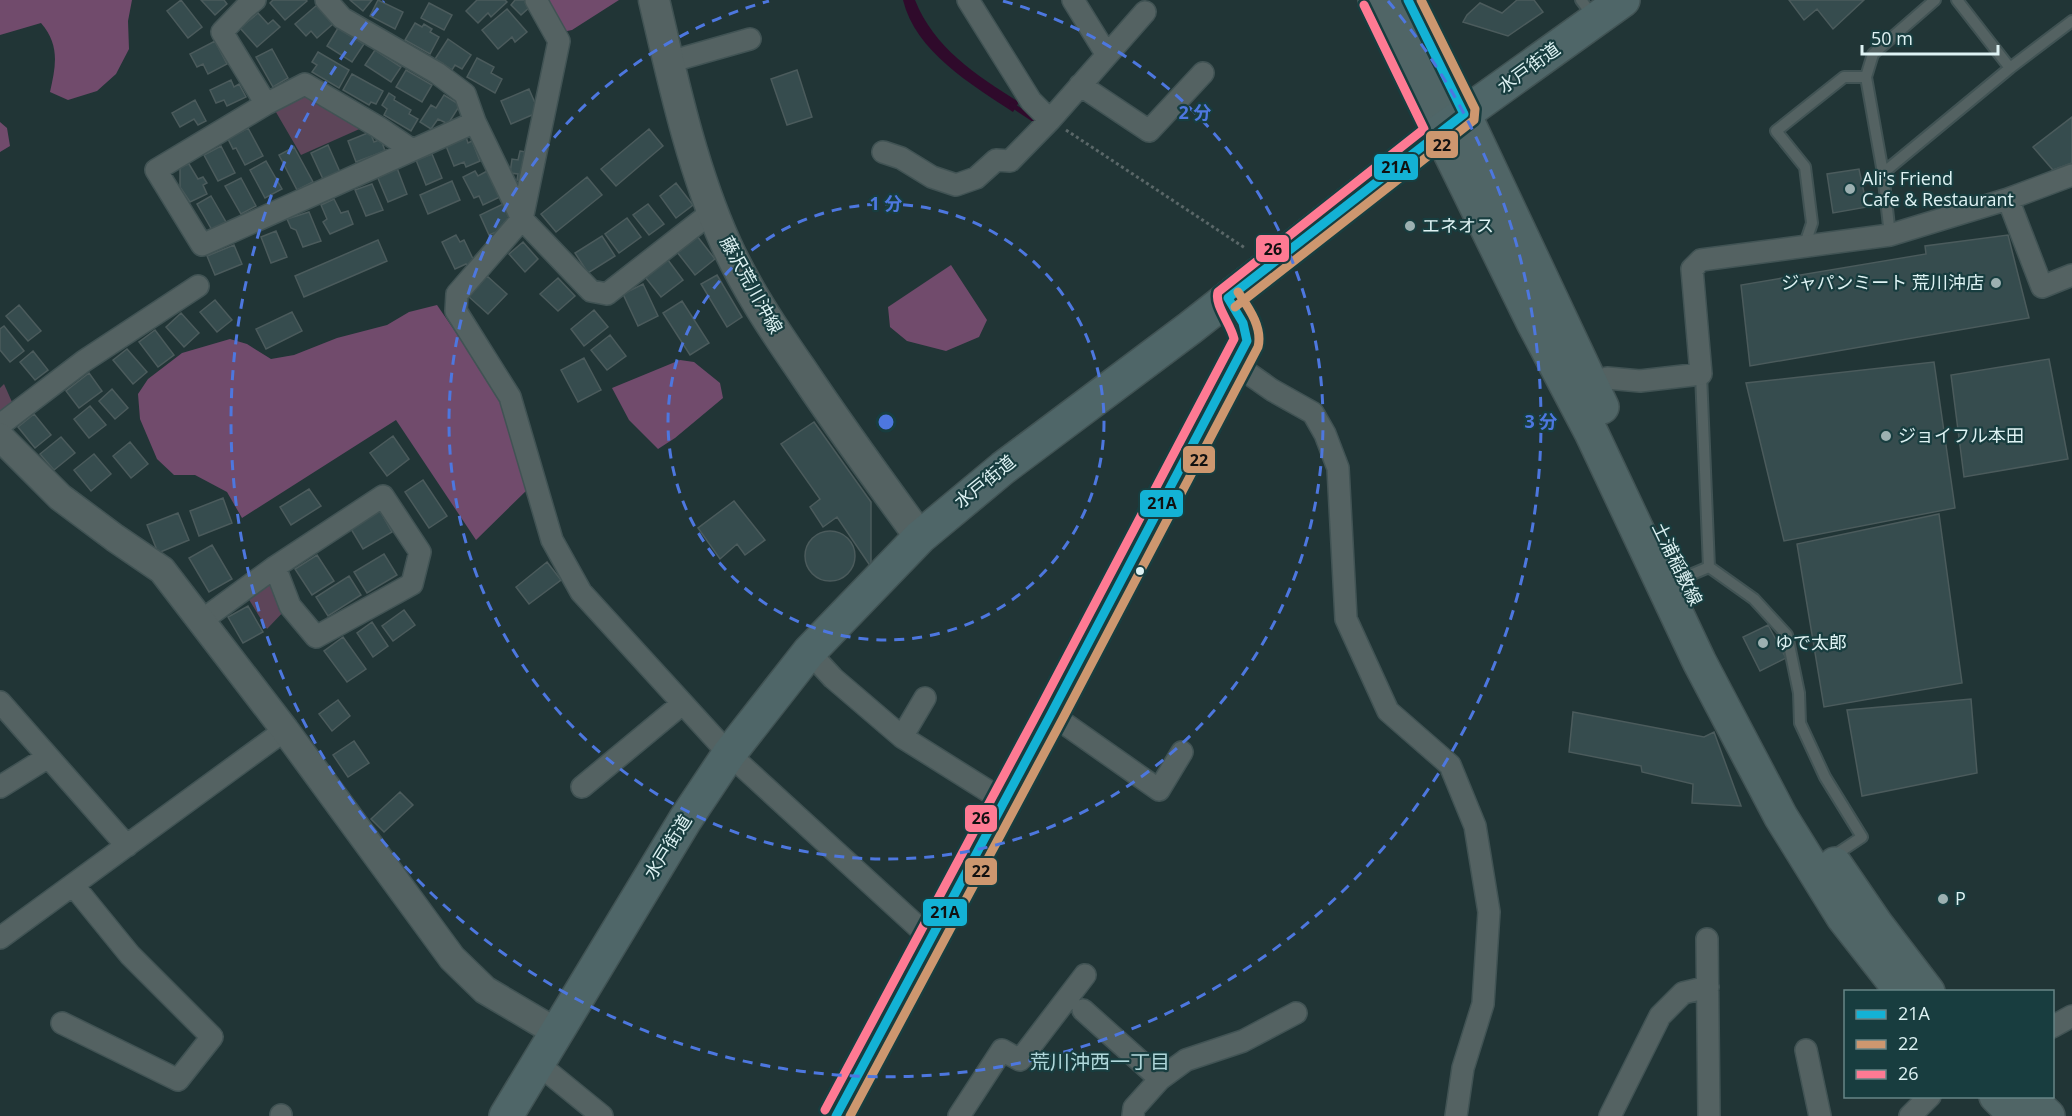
<svg xmlns="http://www.w3.org/2000/svg" width="2072" height="1116" viewBox="0 0 2072 1116" font-family="'Open Sans','Noto Sans JP',sans-serif">
<rect width="100%" height="100%" fill="#213536"/>
<path fill="#5d4559" d="M 305,91 L 364,127 L 301,155 L 273,107 Z
M 4,384 L 12,402 L 0,417 L 0,388 Z
M 273,572 L 286,609 L 267,629 L 245,593 Z"/>
<path fill="#714b6c" d="M 0,0 L 132,0 L 128,21 L 129,49 L 116,74 L 97,91 L 68,100 L 50,92 C 56,65 60,45 41,23 L 0,35 Z
M 542,0 L 619,0 L 572,30 L 562,32 Z
M 0,122 L 7,128 L 10,146 L 0,152 Z
M 951,265 L 987,320 L 979,337 L 946,351 L 907,341 L 890,327 L 888,307 Z
M 437,305 L 503,401 L 528,489 L 476,540 L 396,420 L 242,518 L 227,492 L 195,475 L 174,475 L 157,459 L 140,419 L 138,394 L 148,379 L 182,353 L 230,339 L 247,344 L 271,359 L 294,355 L 337,338 L 387,325 L 409,312 Z
M 680,360 L 694,362 L 720,383 L 723,398 L 675,438 L 658,449 L 629,420 L 612,388 Z"/>
<path fill="#2f0a2b" d="M 903,0 L 915,0 C 934,48 977,76 1019,102 L 1013,112 C 972,85 915,51 903,0 Z"/>
<g fill="none" stroke-linecap="round" stroke-linejoin="round">
<path stroke="#2f0a2b" stroke-width="5" d="M 1012,105 L 1033,119"/>
</g>
<path fill="#364c4e" stroke="#4b5b5c" stroke-width="1.5" d="M 181,0 L 202,27 L 188,38 L 167,11 Z
M 201,0 L 224,0 L 227,4 L 215,15 Z
M 273,0 L 306,0 L 307,1 L 285,20 L 270,3 Z
M 350,0 L 372,0 L 363,11 Z
M 378,0 L 403,12 L 395,29 L 370,16 Z
M 477,0 L 505,0 L 507,2 L 491,17 L 488,13 L 478,23 L 466,11 Z
M 515,0 L 526,0 L 531,6 L 521,15 L 511,5 Z
M 1517,0 L 1534,0 L 1543,12 L 1508,36 L 1463,22 L 1467,15 L 1480,3 L 1502,13 Z
M 1789,0 L 1864,0 L 1833,29 L 1817,9 L 1804,20 Z
M 429,3 L 452,15 L 444,30 L 421,18 Z
M 317,5 L 333,24 L 317,38 L 311,31 L 306,36 L 295,24 Z
M 507,9 L 527,32 L 515,42 L 512,37 L 498,49 L 482,30 Z
M 258,13 L 268,24 L 273,20 L 280,27 L 257,47 L 240,28 Z
M 415,23 L 422,27 L 424,24 L 432,29 L 430,32 L 439,37 L 430,54 L 405,40 Z
M 338,28 L 364,44 L 352,62 L 327,46 Z
M 448,39 L 471,55 L 462,69 L 455,65 L 452,70 L 435,59 Z
M 215,41 L 227,64 L 208,74 L 203,64 L 197,67 L 190,54 Z
M 272,49 L 288,78 L 273,87 L 256,57 Z
M 375,50 L 401,67 L 391,82 L 365,65 Z
M 318,52 L 349,70 L 339,88 L 312,72 L 317,65 L 312,62 Z
M 477,58 L 494,67 L 491,73 L 502,79 L 495,93 L 467,77 Z
M 406,70 L 432,85 L 422,102 L 396,87 Z
M 797,70 L 812,117 L 787,125 L 771,79 Z
M 352,74 L 383,91 L 376,104 L 371,102 L 369,105 L 343,90 Z
M 231,80 L 234,87 L 239,84 L 246,97 L 227,106 L 224,100 L 216,103 L 210,90 Z
M 529,89 L 539,112 L 511,124 L 501,101 Z
M 389,93 L 395,97 L 394,100 L 411,110 L 409,114 L 418,119 L 411,131 L 384,115 L 387,109 L 382,105 Z
M 444,95 L 460,105 L 448,124 L 438,119 L 431,129 L 420,122 L 431,105 L 436,108 Z
M 195,100 L 206,121 L 198,125 L 194,119 L 180,127 L 172,113 Z
M 2072,117 L 2072,163 L 2053,170 L 2033,147 Z
M 248,128 L 263,156 L 245,165 L 236,148 L 233,149 L 228,139 Z
M 649,129 L 663,146 L 616,186 L 601,169 Z
M 370,132 L 374,142 L 381,139 L 385,151 L 356,162 L 348,141 Z
M 466,137 L 468,143 L 472,141 L 480,161 L 466,167 L 464,162 L 454,166 L 446,146 Z
M 328,145 L 340,172 L 323,179 L 311,153 Z
M 221,146 L 235,173 L 218,181 L 204,155 Z
M 294,147 L 313,182 L 297,190 L 279,155 Z
M 520,151 L 532,153 L 528,181 L 517,180 L 518,174 L 510,173 L 512,159 L 518,160 Z
M 432,154 L 442,178 L 426,185 L 416,160 Z
M 266,161 L 282,189 L 265,198 L 250,170 Z
M 189,164 L 198,179 L 203,177 L 207,183 L 203,185 L 207,194 L 190,202 L 180,187 L 180,167 Z
M 397,168 L 407,194 L 388,202 L 377,176 Z
M 1859,169 L 1867,207 L 1833,213 L 1827,174 Z
M 475,171 L 478,176 L 487,171 L 500,197 L 483,205 L 479,196 L 474,198 L 463,177 Z
M 587,177 L 602,195 L 556,232 L 541,214 Z
M 241,178 L 256,206 L 241,214 L 225,186 Z
M 452,181 L 460,200 L 428,214 L 420,195 Z
M 676,183 L 693,205 L 676,218 L 660,196 Z
M 372,184 L 383,210 L 366,216 L 355,190 Z
M 211,196 L 226,222 L 212,230 L 197,204 Z
M 334,199 L 341,213 L 348,211 L 353,224 L 330,234 L 323,222 L 327,219 L 321,205 Z
M 503,204 L 510,220 L 504,223 L 506,228 L 489,235 L 480,215 Z
M 648,204 L 664,224 L 649,235 L 633,215 Z
M 309,212 L 321,241 L 303,247 L 296,230 L 291,228 L 287,219 Z
M 627,218 L 641,237 L 619,253 L 605,234 Z
M 276,231 L 287,257 L 271,263 L 261,237 Z
M 456,235 L 460,242 L 464,240 L 475,263 L 468,266 L 466,264 L 455,269 L 442,242 Z
M 2008,235 L 2029,318 L 1750,366 L 1741,285 L 1926,254 L 1925,246 Z
M 602,236 L 615,256 L 588,273 L 575,253 Z
M 697,236 L 715,259 L 695,275 L 677,252 Z
M 378,240 L 387,261 L 304,297 L 295,276 Z
M 523,242 L 538,259 L 525,272 L 509,254 Z
M 234,245 L 242,264 L 215,275 L 207,256 Z
M 668,260 L 683,280 L 661,297 L 645,277 Z
M 717,275 L 742,317 L 727,327 L 701,284 Z
M 487,276 L 507,294 L 488,314 L 468,296 Z
M 558,278 L 575,296 L 558,311 L 540,294 Z
M 643,284 L 658,316 L 638,326 L 623,294 Z
M 215,300 L 232,320 L 217,332 L 200,312 Z
M 682,301 L 709,343 L 690,355 L 663,313 Z
M 19,305 L 41,331 L 28,341 L 6,316 Z
M 594,310 L 608,327 L 584,346 L 571,329 Z
M 292,312 L 302,331 L 266,349 L 256,329 Z
M 181,313 L 199,333 L 184,347 L 166,327 Z
M 4,326 L 24,351 L 10,362 L 0,350 L 0,329 Z
M 155,330 L 174,355 L 158,367 L 139,342 Z
M 610,335 L 626,356 L 607,370 L 591,350 Z
M 127,349 L 147,372 L 133,384 L 113,360 Z
M 33,351 L 48,370 L 35,380 L 20,362 Z
M 584,358 L 601,390 L 578,402 L 561,370 Z
M 2049,359 L 2068,459 L 1964,477 L 1951,375 Z
M 1934,362 L 1955,508 L 1784,541 L 1746,383 Z
M 89,373 L 102,391 L 79,408 L 66,391 Z
M 112,389 L 128,408 L 115,419 L 99,401 Z
M 90,406 L 106,425 L 89,438 L 74,419 Z
M 34,414 L 51,435 L 35,448 L 18,427 Z
M 814,422 L 871,502 L 871,567 L 837,517 L 823,527 L 810,507 L 820,499 L 781,444 Z
M 393,436 L 409,459 L 387,476 L 370,453 Z
M 61,437 L 75,453 L 54,470 L 40,454 Z
M 130,442 L 148,464 L 131,478 L 113,456 Z
M 94,454 L 111,474 L 91,491 L 74,470 Z
M 423,480 L 447,516 L 429,528 L 405,492 Z
M 309,489 L 321,506 L 291,525 L 280,507 Z
M 223,498 L 232,523 L 199,536 L 190,511 Z
M 734,501 L 765,540 L 745,555 L 737,544 L 720,559 L 698,528 Z
M 380,511 L 392,532 L 363,549 L 351,529 Z
M 178,513 L 189,540 L 158,553 L 147,525 Z
M 1939,514 L 1962,683 L 1824,707 L 1797,544 Z
M805 556a25 25 0 1 1 50 0a25 25 0 1 1-50 0Z
M 212,545 L 232,579 L 209,592 L 189,558 Z
M 384,554 L 397,575 L 367,593 L 354,572 Z
M 317,555 L 334,581 L 312,595 L 295,569 Z
M 547,562 L 561,580 L 529,604 L 516,587 Z
M 349,576 L 361,595 L 328,616 L 316,597 Z
M 248,606 L 263,632 L 243,643 L 228,617 Z
M 404,610 L 415,625 L 393,641 L 382,626 Z
M 372,622 L 388,646 L 373,657 L 357,633 Z
M 1768,625 L 1786,658 L 1760,671 L 1743,637 Z
M 343,637 L 366,669 L 347,682 L 324,651 Z
M 1971,699 L 1977,773 L 1862,796 L 1847,710 Z
M 338,700 L 350,716 L 332,731 L 319,714 Z
M 1573,712 L 1704,737 L 1714,732 L 1741,806 L 1692,803 L 1693,784 L 1642,772 L 1641,766 L 1569,752 Z
M 354,741 L 369,763 L 348,777 L 333,755 Z
M 400,792 L 413,805 L 384,832 L 371,819 Z"/>
<g fill="none" stroke-linecap="round" stroke-linejoin="round">
<defs>
<path id="service" d="M 1581,0 L 1594,17
M 1957,0 L 2010,68
M 1883,173 L 1866,77 L 1873,54 L 1935,0
M 1890,235 L 1883,173 L 2010,68 L 2072,21
M 1804,247 L 1812,223 L 1805,167 L 1776,131 L 1844,77 L 1866,77
M 1709,567 L 1754,599 L 1787,635 L 1799,693 L 1800,723 L 1825,777 L 1862,837 L 1832,857
M 1683,578 L 1709,567 L 1701,374"/>
<path id="minor" d="M 255,0 L 245,8 L 222,32 L 266,104 L 156,170 L 202,245 L 475,122
M 326,0 L 342,18 L 437,73 L 465,94 L 475,122 L 522,219 L 457,294 L 456,311 L 510,397 L 552,540 L 581,592 L 729,754 L 930,938
M 536,0 L 559,41 L 522,219 L 591,291 L 607,294 L 712,212
M 968,0 L 1031,101 L 1050,120 L 1145,12
M 1073,0 L 1107,55
M 669,62 L 750,39
M 1080,85 L 1149,131 L 1203,73
M 266,104 L 305,84 L 378,127 L 412,150
M 883,152 L 901,158 L 932,177 L 956,185 L 976,178 L 996,160 L 1010,161 L 1050,120
M 2008,199 L 2042,287 L 2072,275
M 1235,364 L 1272,390 L 1313,413 L 1325,434 L 1338,468 L 1346,619 L 1388,711 L 1450,765 L 1475,826 L 1489,912 L 1483,1004 L 1463,1068 L 1456,1116
M 1590,383 L 1607,378 L 1640,381 L 1701,374 L 1692,269 L 1701,260 L 1890,235 L 2008,199 L 2072,175
M 0,425 L 84,361 L 198,286
M 201,621 L 275,567 L 383,496 L 420,552 L 412,584 L 316,637 L 290,606 L 275,567
M 809,652 L 833,678 L 902,737 L 1004,801
M 0,702 L 127,846
M 1051,714 L 1159,790 L 1182,752
M 902,737 L 925,698
M 0,787 L 48,757
M 582,787 L 682,704
M 0,938 L 285,730
M 1707,939 L 1709,1116
M 1083,1010 L 1160,1079
M 62,1023 L 178,1080 L 212,1037 L 130,955 L 73,885
M 2052,1027 L 2072,1016
M 1806,1050 L 1820,1116
M 537,1063 L 602,1116
M 281,1115 L 281,1116
M 959,1116 L 1002,1050 L 1020,1060 L 1085,975
M 1133,1116 L 1134,1108 L 1160,1079 L 1186,1060 L 1243,1041 L 1296,1013
M 1610,1116 L 1660,1016 L 1683,993 L 1708,987
M 1910,1116 L 1930,1096"/>
<path id="tertiary" d="M 0,437 L 60,497 L 115,538 L 162,570 L 285,730 L 452,958 L 485,990 L 556,1032
M 836,1116 L 1051,714 L 1247,341 L 1243,323 L 1228,298"/>
<path id="secondary" d="M 654,0 C 673,81 692,169 726,244 C 746,288 774,330 801,369 C 839,426 879,481 920,537"/>
<path id="primary" d="M 1375,0 L 1533,322 L 1591,432 L 1699,661 L 1781,817 L 1843,917 L 1902,992
M 1408,0 L 1464,114 L 1602,407
M 1835,864 L 1876,924 L 1928,992
M 1996,1096 L 2016,1116
M 2027,1096 L 2048,1116"/>
<path id="trunk" d="M 506,1116 L 685,820 L 729,754 L 809,652 L 920,537 L 1003,468 L 1190,328 L 1439,132 L 1623,0"/>
</defs>
<use href="#service" stroke="#415354" stroke-width="14"/>
<use href="#minor" stroke="#415354" stroke-width="24"/>
<use href="#tertiary" stroke="#415354" stroke-width="30"/>
<use href="#secondary" stroke="#415354" stroke-width="33"/>
<use href="#primary" stroke="#415354" stroke-width="36"/>
<use href="#trunk" stroke="#415354" stroke-width="36"/>
<path stroke="#5a6768" stroke-width="3" stroke-dasharray="3 3" stroke-linecap="butt" d="M 1066,130 L 1245,248"/>
<use href="#service" stroke="#546262" stroke-width="10"/>
<use href="#minor" stroke="#546262" stroke-width="21"/>
<use href="#tertiary" stroke="#546262" stroke-width="27"/>
<use href="#secondary" stroke="#546262" stroke-width="30"/>
<use href="#primary" stroke="#506566" stroke-width="33"/>
<use href="#trunk" stroke="#4f6668" stroke-width="33"/>
<defs>
<path id="bus-1" d="M 1228,298 L 1464,114 L 1408,0
M 836,1116 L 1051,714 L 1247,341 L 1243,323 L 1228,298"/>
<path id="bus-2" d="M 1235,307 L 1474,120 L 1475,109 L 1421,0
M 850,1116 L 1062,720 L 1258,347 C 1263,327 1248,307 1238,292"/>
<path id="bus-3" d="M 825,1110 L 1040,708 L 1234,339 C 1231,324 1214,305 1218,292 L 1424,129 L 1364,5"/>
</defs>
<use href="#bus-1" stroke="#183d3f" stroke-width="14"/>
<use href="#bus-2" stroke="#183d3f" stroke-width="14"/>
<use href="#bus-3" stroke="#183d3f" stroke-width="14"/>
<use href="#bus-1" stroke="#13b2d5" stroke-width="9"/>
<use href="#bus-2" stroke="#cd976f" stroke-width="9"/>
<use href="#bus-3" stroke="#fe7a93" stroke-width="9"/>
</g>
<g fill="none" stroke="#4d77df" stroke-width="3" stroke-dasharray="10 8">
<circle cx="886" cy="422" r="218"/>
<path d="M1003 1A437 437 0 1 1 769 1"/>
<path d="M1388 1A655 655 0 1 1 384 1"/>
</g>
<g fill="#9cb0b1" stroke="#183d3f" stroke-width="2">
<circle cx="1850" cy="189" r="6"/>
<circle cx="1410" cy="226" r="6"/>
<circle cx="1996" cy="283" r="6"/>
<circle cx="1886" cy="436" r="6"/>
<circle cx="1763" cy="643" r="6"/>
<circle cx="1943" cy="899" r="6"/>
</g>
<circle fill="#def2f3" stroke="#183d3f" stroke-width="2" cx="1140" cy="571" r="5"/>
<g text-anchor="middle" stroke-width="4.5" stroke-linejoin="round" paint-order="stroke">
<g font-size="18" fill="#def2f3" stroke="#183d3f">
<text transform="translate(1529 68) rotate(-36)" y="6">水戸街道</text>
<text transform="translate(751 285) rotate(61)" y="6">藤沢荒川沖線</text>
<text transform="translate(985 482) rotate(-39)" y="6">水戸街道</text>
<text transform="translate(1677 564) rotate(64)" y="6">土浦稲敷線</text>
<text transform="translate(668 847) rotate(-58)" y="6">水戸街道</text>
</g>
<g font-size="18" fill="#def2f3" stroke="#183d3f" text-anchor="start">
<text x="1862" y="185">Ali's Friend<tspan x="1862" dy="21">Cafe &amp; Restaurant</tspan></text>
<text x="1422" y="232">エネオス</text>
<text x="1984" y="289" text-anchor="end">ジャパンミート 荒川沖店</text>
<text x="1898" y="442">ジョイフル本田</text>
<text x="1775" y="649">ゆで太郎</text>
<text x="1955" y="905">P</text>
</g>
<g font-size="20" fill="#b0d8db" stroke="#183d3f">
<text x="1100" y="1069">荒川沖西一丁目</text>
</g>
</g>
<circle cx="886" cy="422" r="9" fill="#4d77df" stroke="#183d3f" stroke-width="3"/>
<g font-size="18" text-anchor="middle" font-weight="bold" fill="#4d77df" stroke="#183d3f" stroke-width="4.5" stroke-linejoin="round" paint-order="stroke">
<text x="1195" y="119">2 分</text>
<text x="886" y="210">1 分</text>
<text x="1541" y="428">3 分</text>
</g>
<g stroke="#183d3f" stroke-width="2">
<rect x="1425" y="130" width="34" height="29" rx="6" fill="#cd976f"/>
<rect x="1373" y="153" width="46" height="28" rx="6" fill="#13b2d5"/>
<rect x="1255" y="234" width="35" height="29" rx="6" fill="#fe7a93"/>
<rect x="1182" y="445" width="34" height="29" rx="6" fill="#cd976f"/>
<rect x="1139" y="489" width="45" height="29" rx="6" fill="#13b2d5"/>
<rect x="964" y="804" width="34" height="29" rx="6" fill="#fe7a93"/>
<rect x="964" y="857" width="34" height="29" rx="6" fill="#cd976f"/>
<rect x="922" y="898" width="46" height="29" rx="6" fill="#13b2d5"/>
</g>
<g font-size="16" text-anchor="middle" font-weight="bold" fill="#111">
<text x="1442" y="151">22</text>
<text x="1396" y="173">21A</text>
<text x="1273" y="255">26</text>
<text x="1199" y="466">22</text>
<text x="1162" y="509">21A</text>
<text x="981" y="824">26</text>
<text x="981" y="877">22</text>
<text x="945" y="918">21A</text>
</g>
<rect x="1844" y="990" width="210" height="108" fill="#183d3f" stroke="#678587" stroke-width="1.5"/>
<rect x="1856" y="1010" width="30" height="9" fill="#13b2d5" stroke="#678587" stroke-width="1.5"/>
<text x="1898" y="1020" font-size="18" fill="#def2f3">21A</text>
<rect x="1856" y="1040" width="30" height="9" fill="#cd976f" stroke="#678587" stroke-width="1.5"/>
<text x="1898" y="1050" font-size="18" fill="#def2f3">22</text>
<rect x="1856" y="1070" width="30" height="9" fill="#fe7a93" stroke="#678587" stroke-width="1.5"/>
<text x="1898" y="1080" font-size="18" fill="#def2f3">26</text>
<path d="M1862 45v9h136v-9" fill="none" stroke="#def2f3" stroke-width="3"/>
<text x="1871" y="45" font-size="18" fill="#def2f3" stroke="#183d3f" stroke-width="4.5" paint-order="stroke">50 m</text>
</svg>
